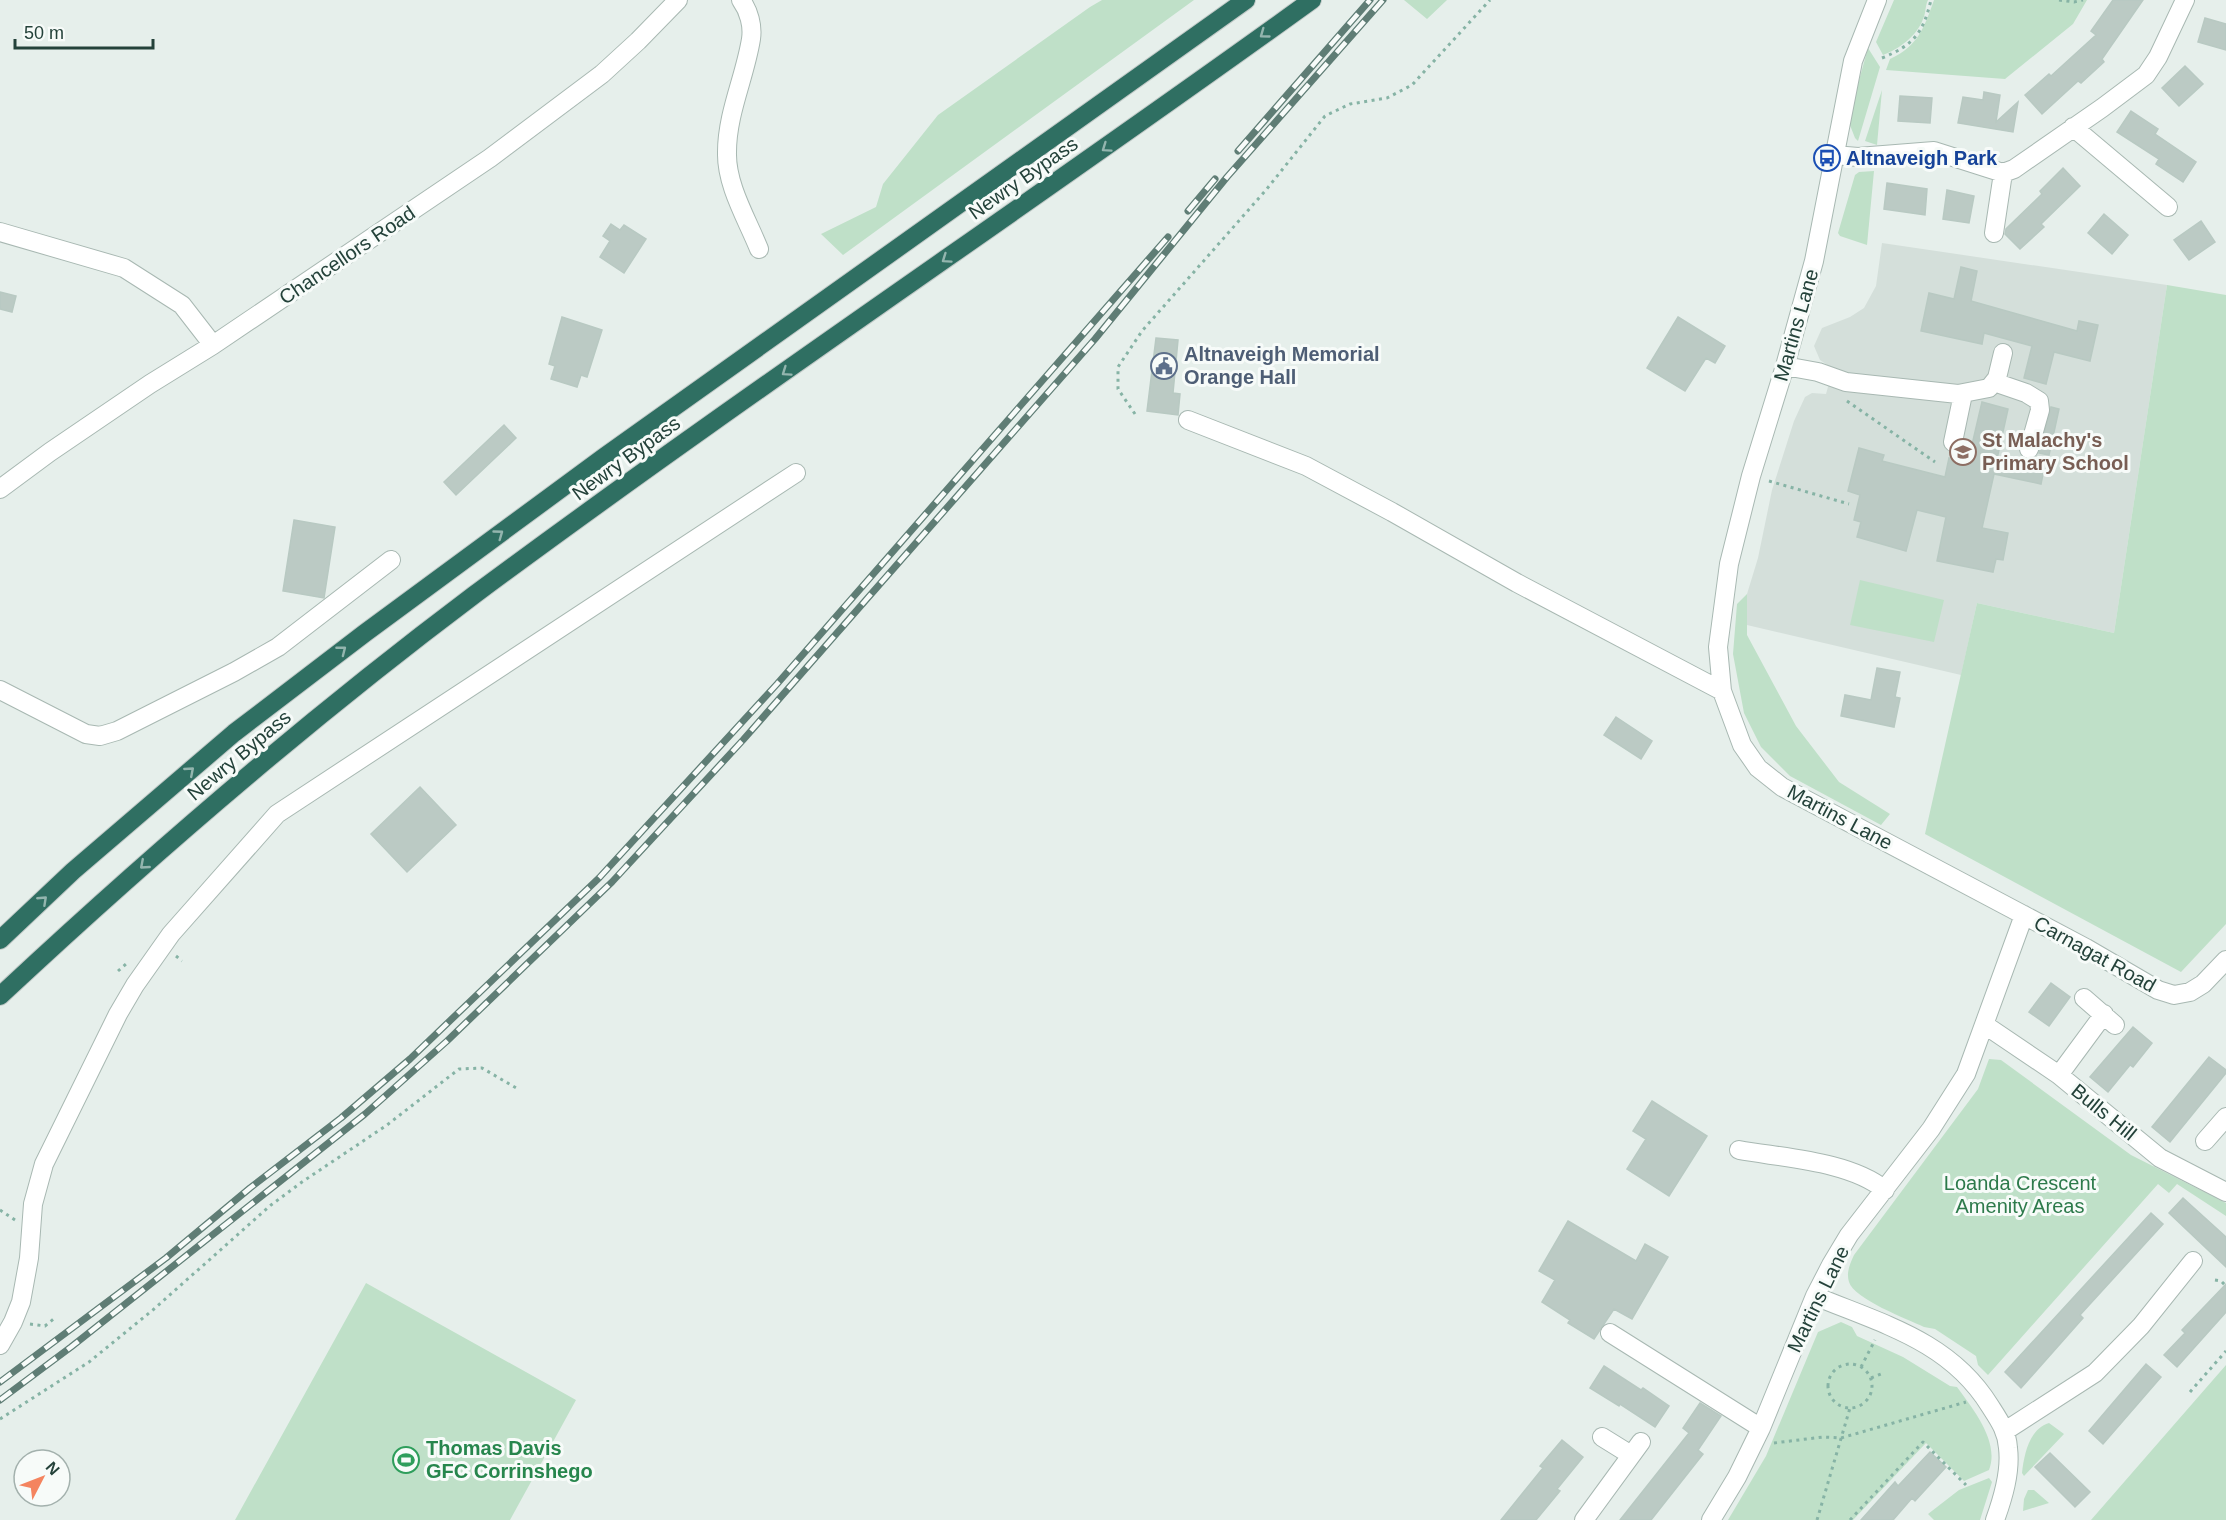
<svg xmlns="http://www.w3.org/2000/svg" width="2226" height="1520" viewBox="0 0 2226 1520" font-family="Helvetica,sans-serif">
<rect width="100%" height="100%" fill="#e6efeb"/>
<path fill="#d4dfda" d="M 1882,243 L 2167,285 L 2114,633 L 1977,603 L 1961,675 L 1747,625 L 1747,594 L 1758,558 L 1772,490 L 1794,421 L 1805,397 L 1812,393 L 1826,394 L 1833,369 L 1820,360 L 1814,346 L 1822,328 L 1850,317 L 1864,308 L 1876,286 Z"/>
<path fill="#bfe0c8" d="M 1102,0 L 1194,0 L 843,255 L 821,234 L 876,207 L 883,184 L 938,115 L 1090,7 Z
M 1404,0 L 1447,0 L 1427,19 Z
M 1894,0 L 1928,0 C 1925,6 1926,13 1923,19 C 1917,36 1899,49 1883,55 L 1876,42 Z
M 1934,0 L 2087,0 L 2073,24 L 2005,79 L 1886,70 L 1890,59 C 1918,46 1924,28 1934,0 Z
M 1868,48 L 1880,67 L 1858,141 L 1855,138 L 1848,120 Z
M 1882,90 L 1877,145 L 1865,141 Z
M 1874,171 L 1867,245 L 1840,236 L 1838,233 L 1855,175 L 1859,172 Z
M 2167,285 L 2226,295 L 2226,924 L 2181,972 L 1925,834 L 1977,603 L 2114,633 Z
M 1860,580 L 1944,600 L 1934,642 L 1850,625 Z
M 1747,594 L 1747,635 L 1796,726 L 1839,782 L 1890,814 L 1881,825 L 1790,776 L 1761,747 L 1744,713 L 1733,654 L 1737,604 Z
M 1989,1059 L 2001,1060 L 2131,1155 L 2226,1203 L 2226,1216 L 2177,1184 L 2169,1193 L 2158,1184 L 1988,1375 L 1978,1365 L 1976,1356 L 1935,1329 L 1924,1327 C 1907,1319 1854,1299 1849,1282 C 1846,1272 1850,1264 1854,1255 L 1978,1089 Z
M 366,1283 L 576,1400 L 510,1520 L 235,1520 Z
M 1841,1322 L 1852,1327 L 1857,1336 L 1903,1357 L 1950,1386 L 1957,1387 C 1973,1409 2000,1442 1989,1470 L 1964,1481 L 1926,1443 L 1853,1520 L 1728,1520 L 1766,1456 L 1818,1332 Z
M 2226,1365 L 2226,1520 L 2091,1520 Z
M 2049,1423 L 2064,1434 L 2024,1476 L 2022,1473 C 2024,1455 2029,1429 2049,1423 Z
M 1989,1478 L 1992,1482 L 1980,1520 L 1934,1520 L 1928,1514 L 1959,1490 Z
M 2028,1490 L 2034,1490 L 2049,1503 L 2023,1511 L 2024,1499 Z"/>
<path fill="#bbcac4" stroke="#b8c9c2" stroke-width="1.5" d="M 2113,0 L 2143,0 L 2102,59 L 2104,62 L 2081,83 L 2078,81 L 2042,114 L 2025,95 L 2049,74 L 2051,76 L 2096,35 L 2091,31 Z
M 2205,18 L 2226,24 L 2226,50 L 2198,42 Z
M 2185,66 L 2203,84 L 2179,106 L 2162,88 Z
M 1984,92 L 2000,95 L 1996,122 L 2018,102 L 2013,132 L 1958,123 L 1963,97 L 1983,100 Z
M 1900,96 L 1932,98 L 1930,123 L 1898,121 Z
M 2131,111 L 2158,129 L 2155,134 L 2196,162 L 2183,182 L 2156,164 L 2159,159 L 2117,132 Z
M 2063,168 L 2080,186 L 2041,224 L 2044,227 L 2020,249 L 2005,234 L 2006,229 L 2042,194 L 2040,191 Z
M 1887,183 L 1927,189 L 1925,215 L 1884,209 Z
M 1947,190 L 1974,196 L 1969,223 L 1943,219 Z
M 2104,214 L 2128,235 L 2112,254 L 2088,233 Z
M 2201,221 L 2215,242 L 2189,260 L 2174,240 Z
M 611,224 L 620,230 L 624,225 L 646,239 L 624,273 L 600,257 L 610,241 L 603,236 Z
M 1961,267 L 1977,271 L 1971,301 L 2077,331 L 2079,321 L 2098,325 L 2090,361 L 2054,352 L 2046,384 L 2024,378 L 2032,346 L 1984,333 L 1982,344 L 1921,331 L 1929,293 L 1954,299 Z
M 0,292 L 16,296 L 12,312 L 0,309 Z
M 562,317 L 602,330 L 587,377 L 581,375 L 577,387 L 551,379 L 555,366 L 549,364 Z
M 1678,317 L 1725,346 L 1715,363 L 1706,358 L 1685,391 L 1647,368 Z
M 1156,338 L 1178,340 L 1173,393 L 1180,394 L 1178,415 L 1147,411 Z
M 1982,402 L 2008,409 L 1997,459 L 2044,469 L 2041,484 L 1994,474 L 1982,528 L 2008,533 L 2003,560 L 1996,559 L 1993,572 L 1937,561 L 1946,517 L 1917,510 L 1906,551 L 1857,537 L 1861,522 L 1854,520 L 1860,495 L 1848,491 L 1859,448 L 1884,455 L 1882,461 L 1945,477 L 1949,458 L 1968,462 Z
M 2051,407 L 2059,409 L 2049,455 L 2039,453 Z
M 504,425 L 516,438 L 456,495 L 444,482 Z
M 294,520 L 335,527 L 324,598 L 283,591 Z
M 1877,668 L 1900,672 L 1895,697 L 1900,698 L 1894,727 L 1841,716 L 1845,695 L 1871,700 Z
M 1616,717 L 1652,741 L 1641,759 L 1604,735 Z
M 420,787 L 456,825 L 407,872 L 371,834 Z
M 2051,983 L 2070,997 L 2049,1026 L 2029,1012 Z
M 2133,1027 L 2152,1043 L 2133,1067 L 2130,1065 L 2108,1092 L 2090,1077 Z
M 2209,1057 L 2226,1070 L 2226,1073 L 2170,1142 L 2152,1127 Z
M 1652,1101 L 1707,1136 L 1669,1196 L 1627,1169 L 1646,1139 L 1633,1131 Z
M 2183,1198 L 2226,1237 L 2226,1267 L 2169,1213 Z
M 2151,1213 L 2163,1224 L 2080,1315 L 2083,1318 L 2021,1388 L 2005,1372 Z
M 1568,1221 L 1636,1261 L 1645,1244 L 1668,1257 L 1632,1319 L 1614,1309 L 1594,1339 L 1568,1323 L 1570,1320 L 1542,1302 L 1555,1280 L 1539,1271 Z
M 2226,1284 L 2226,1312 L 2177,1367 L 2164,1355 L 2185,1333 L 2182,1330 Z
M 2146,1364 L 2161,1377 L 2103,1444 L 2089,1431 Z
M 1604,1366 L 1641,1390 L 1643,1388 L 1669,1406 L 1655,1427 L 1620,1404 L 1619,1406 L 1590,1388 Z
M 1700,1403 L 1721,1416 L 1698,1450 L 1703,1454 L 1651,1520 L 1620,1520 L 1689,1433 L 1683,1428 Z
M 1562,1440 L 1583,1457 L 1557,1489 L 1560,1491 L 1536,1520 L 1501,1520 L 1543,1468 L 1540,1466 Z
M 1930,1452 L 1946,1467 L 1915,1501 L 1912,1498 L 1893,1520 L 1861,1520 L 1895,1482 L 1898,1486 Z
M 2050,1453 L 2090,1492 L 2075,1507 L 2035,1467 Z"/>
<g fill="none" stroke-linecap="round" stroke-linejoin="round">
<defs>
<path id="minor" d="M 741,0 C 749,11 753,26 751,39 C 745,77 727,113 727,152 C 726,185 747,219 759,249
M 1877,0 L 1853,61 L 1814,261 L 1785,366 L 1751,476 L 1729,564 L 1718,647 L 1722,691 L 1742,745 L 1758,768 L 1782,787 L 2086,948 L 2158,990 L 2174,995 L 2190,992 L 2203,984 L 2226,960
M 2073,127 L 2168,207
M 1834,155 L 1858,157 L 1934,151 L 2003,173 L 2014,169 L 2102,108 L 2146,75 L 2158,57 L 2185,0
M 0,232 L 124,268 L 182,305 L 213,345
M 1994,233 L 2003,173
M 1785,366 L 1818,372 L 1846,382 L 1958,394 L 1989,388 L 1997,378 L 2003,353
M 1994,382 L 2026,393 L 2039,401 L 2040,410 L 2029,449
M 1188,420 L 1306,466 L 1392,512 L 1517,583 L 1722,691
M 1953,442 L 1963,394
M 0,489 L 50,452 L 150,384 L 213,345 L 490,158 L 602,74 L 638,41 L 678,0
M 0,690 L 86,734 L 100,736 L 117,731 L 234,672 L 278,647 L 391,560
M 2084,998 L 2115,1025
M 1985,1025 L 2059,1075 L 2160,1158 L 2226,1192
M 2059,1075 L 2104,1014
M 2205,1141 L 2226,1117
M 1739,1150 C 1783,1158 1850,1161 1885,1190
M 1815,1296 C 1882,1324 1950,1341 1990,1406 C 1999,1420 2007,1431 2008,1448 C 2011,1472 2003,1498 1995,1520
M 1610,1333 L 1761,1428
M 0,1345 L 13,1322 L 21,1302 L 29,1258 L 33,1204 L 44,1164 L 118,1014 L 135,985 L 171,934 L 277,814 L 796,473
M 2005,1431 L 2095,1373 L 2141,1326 L 2193,1261
M 1602,1437 L 1631,1455
M 1584,1520 L 1641,1442
M 1711,1520 L 1737,1477 L 1761,1428 L 1815,1296 L 1831,1265 L 1849,1235 L 1931,1129 L 1966,1074 L 2024,915"/>
<path id="highway" d="M 0,940 L 73,871 L 234,733 L 365,633 L 604,457 L 1246,0
M 0,996 C 151,855 309,719 474,595 C 749,391 1034,201 1312,0"/>
</defs>
<use href="#minor" stroke="#a8b8b2" stroke-width="20"/>
<use href="#highway" stroke="#c2cac8" stroke-width="20"/>
<path stroke="#86b3a5" stroke-width="3" stroke-dasharray="3 4.5" stroke-linecap="butt" d="M 2059,0 L 2074,2 L 2083,0
M 1882,58 C 1914,45 1923,33 1931,0
M 1847,401 L 1935,462
M 1135,414 L 1118,389 L 1118,367 L 1142,331 L 1266,190 L 1325,116 L 1350,104 L 1387,98 L 1412,85 L 1490,0
M 1769,481 L 1849,504
M 176,956 L 182,961
M 118,971 L 127,963
M 0,1210 L 15,1220
M 2215,1280 L 2221,1281 L 2226,1286
M 30,1324 L 45,1326 L 56,1317
M1828 1386a22 22 0 1 1 44 0a22 22 0 1 1-44 0Z
M 1861,1367 L 1875,1340
M 1871,1378 L 1881,1374
M 2190,1392 L 2226,1351
M 0,1419 L 89,1362 L 154,1309 L 271,1205 L 302,1182 L 387,1125 L 459,1069 L 482,1068 L 518,1089
M 1774,1443 L 1823,1437 L 1841,1438 L 1966,1402
M 1817,1520 L 1850,1408
M 1850,1520 L 1923,1442 L 1966,1485"/>
<use href="#minor" stroke="#fff" stroke-width="18"/>
<use href="#highway" stroke="#2f6f62" stroke-width="18"/>
<defs>
<path id="rail" d="M 1238,151 L 1370,0
M 1188,211 L 1215,179
M 0,1382 L 166,1258 L 250,1188 L 341,1118 L 410,1059 L 599,878 L 777,684 L 1168,237
M 0,1400 L 71,1347 L 365,1114 L 447,1041 L 612,882 L 743,740 L 1095,339 L 1227,177 L 1383,0"/>
</defs>
<use href="#rail" stroke="#5f7d75" stroke-width="7"/>
<use href="#rail" stroke="#f7fbf9" stroke-width="4.5" stroke-dasharray="14" stroke-linecap="butt"/>
</g>
<defs><path id="oneway-chevron" d="M-2-3.5L2.5 0L-2 3.5" fill="none" stroke-width="1.6" stroke-linecap="round" stroke-linejoin="round" transform="scale(1.5)"/></defs>
<g stroke="#93b5ae">
<use href="#oneway-chevron" transform="translate(1264 34) rotate(144)"/>
<use href="#oneway-chevron" transform="translate(1106 148) rotate(145)"/>
<use href="#oneway-chevron" transform="translate(946 259) rotate(145)"/>
<use href="#oneway-chevron" transform="translate(786 372) rotate(145)"/>
<use href="#oneway-chevron" transform="translate(499 534) rotate(-36)"/>
<use href="#oneway-chevron" transform="translate(342 650) rotate(-38)"/>
<use href="#oneway-chevron" transform="translate(190 771) rotate(-41)"/>
<use href="#oneway-chevron" transform="translate(144 865) rotate(139)"/>
<use href="#oneway-chevron" transform="translate(43 900) rotate(-43)"/>
</g>
<defs>
<symbol id="bus-ring" viewBox="-11 -11 22 22"><circle r="9.5" fill="#f7fbf9" stroke="#1a4fb4" stroke-width="1.5"/><path d="M-5-6H5V4H4V6H2V4H-2V6H-4V4H-5ZM-3.5-4V0h7V-4ZM-3.5 1.2v1.5H-2V1.2ZM2 1.2v1.5H3.5V1.2Z" fill="#1a4fb4"/></symbol>
<symbol id="civic-ring" viewBox="-11 -11 22 22"><circle r="9.5" fill="#f7fbf9" stroke="#5c6f8a" stroke-width="1.5"/><path d="M-.6-6.5H3V-4.5H.6V-3L4-1V1h2V6H-6V1h2V-1L-.6-3ZM-1.2 2.5V6h2.4V2.5Z" fill="#5c6f8a"/></symbol>
<symbol id="school-ring" viewBox="-11 -11 22 22"><circle r="9.5" fill="#f7fbf9" stroke="#8d6e63" stroke-width="1.5"/><path d="M0-5L7-2L0 1L-7-2ZM-4 1L0 2.5L4 1V4Q0 6-4 4Z" fill="#8d6e63"/></symbol>
<symbol id="stadium-ring" viewBox="-11 -11 22 22"><circle r="9.5" fill="#f7fbf9" stroke="#2e9e5b" stroke-width="1.5"/><path d="M0-5a6.5 5 0 1 0 0 10a6.5 5 0 1 0 0-10ZM-3.5-1.8h7v3.6h-7Z" fill="#2e9e5b"/></symbol>
</defs>
<g fill-rule="evenodd">
<use href="#bus-ring" x="1812" y="143" width="30" height="30"/>
<use href="#civic-ring" x="1149" y="351" width="30" height="30"/>
<use href="#school-ring" x="1948" y="437" width="30" height="30"/>
<use href="#stadium-ring" x="391" y="1445" width="30" height="30"/>
</g>
<g text-anchor="middle" stroke-width="6" stroke-linejoin="round" paint-order="stroke">
<g font-size="20" font-weight="bold" fill="#164399" stroke="#f7fbf9" text-anchor="start">
<text x="1846" y="165">Altnaveigh Park</text>
</g>
<g font-size="20" fill="#24423a" stroke="#f7fbf9">
<text transform="translate(1023 178) rotate(-35)" y="7">Newry Bypass</text>
<text transform="translate(347 255) rotate(-34)" y="7">Chancellors Road</text>
<text transform="translate(1796 325) rotate(-74)" y="7">Martins Lane</text>
<text transform="translate(626 458) rotate(-36)" y="7">Newry Bypass</text>
<text transform="translate(239 755) rotate(-40)" y="7">Newry Bypass</text>
<text transform="translate(1840 817) rotate(28)" y="7">Martins Lane</text>
<text transform="translate(2095 954) rotate(29)" y="7">Carnagat Road</text>
<text transform="translate(2104 1112) rotate(39)" y="7">Bulls Hill</text>
<text transform="translate(1818 1299) rotate(-64)" y="7">Martins Lane</text>
</g>
<g font-size="20" font-weight="bold" fill="#4e5e75" stroke="#f7fbf9" text-anchor="start">
<text x="1184" y="361">Altnaveigh Memorial<tspan x="1184" dy="23">Orange Hall</tspan></text>
</g>
<g font-size="20" font-weight="bold" fill="#785e54" stroke="#f7fbf9" text-anchor="start">
<text x="1982" y="447">St Malachy's<tspan x="1982" dy="23">Primary School</tspan></text>
</g>
<g font-size="20" fill="#2d7a4b" stroke="#f7fbf9">
<text x="2020" y="1190">Loanda Crescent<tspan x="2020" dy="23">Amenity Areas</tspan></text>
</g>
<g font-size="20" font-weight="bold" fill="#27864d" stroke="#f7fbf9" text-anchor="start">
<text x="426" y="1455">Thomas Davis<tspan x="426" dy="23">GFC Corrinshego</tspan></text>
</g>
</g>
<g transform="translate(42 1478) rotate(48)"><circle r="28" fill="#f7fbf9" stroke="#a3b1ad" stroke-width="1.5"/>
<path d="M0-4.5L10 22L0 15L-10 22Z" fill="#f4845f"/>
<text y="-9" font-size="16" font-weight="bold" text-anchor="middle" fill="#24423a">N</text>
</g>
<path d="M15 39v9h138v-9" fill="none" stroke="#24423a" stroke-width="3"/>
<text x="24" y="39" font-size="18" fill="#24423a" stroke="#f7fbf9" stroke-width="4.5" paint-order="stroke">50 m</text>
</svg>
